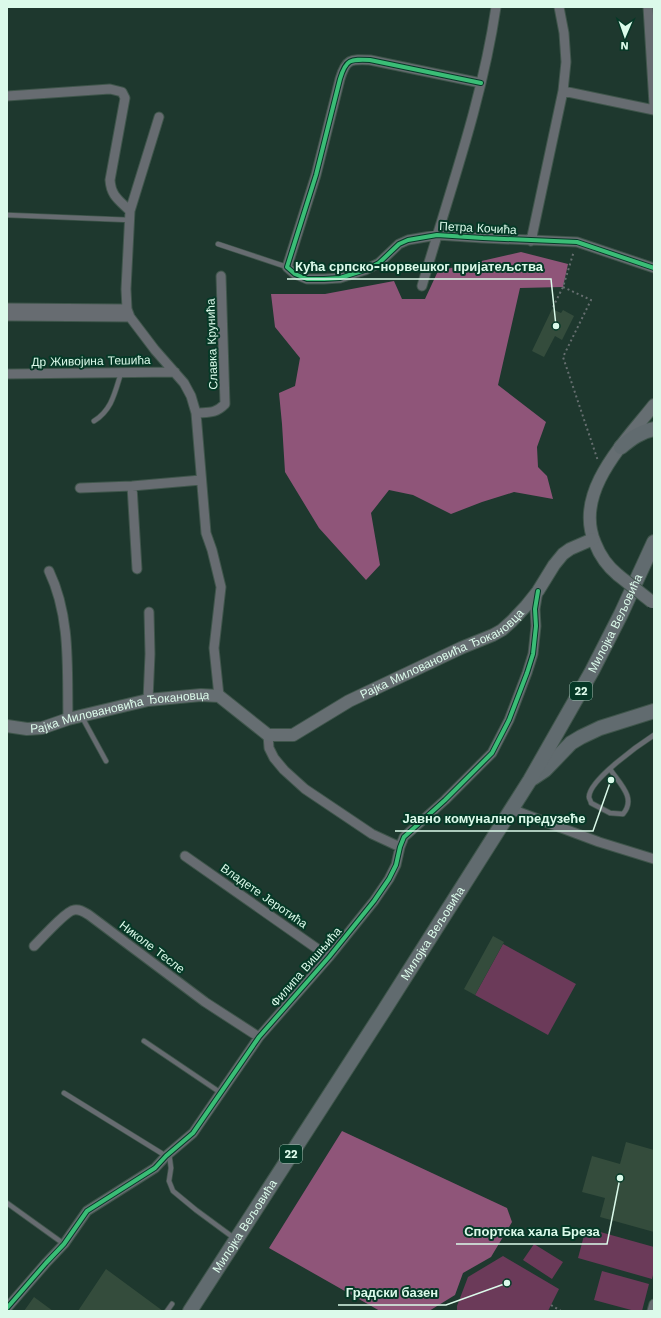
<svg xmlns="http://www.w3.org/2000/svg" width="661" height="1318" viewBox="0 0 661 1318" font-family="'Work Sans',sans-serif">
<rect width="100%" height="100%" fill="#1e382e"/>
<path fill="#6b3a59" d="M 503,944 L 576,984 L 548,1035 L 475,995 Z
M 586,1228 L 654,1247 L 654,1271 L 652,1279 L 578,1258 Z
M 534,1244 L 563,1262 L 552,1279 L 523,1260 Z
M 503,1256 L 559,1289 L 548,1311 L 457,1311 L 457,1306 L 468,1277 Z
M 602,1271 L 649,1284 L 642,1311 L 635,1311 L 594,1300 Z"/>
<path fill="#8f5579" d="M 521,252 L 568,264 L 563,287 L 520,288 L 498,385 L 546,422 L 537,447 L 538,467 L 547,476 L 553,499 L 514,492 L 482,502 L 451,514 L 413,495 L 389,490 L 371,513 L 380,565 L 366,580 L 319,528 L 285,472 L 282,424 L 279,393 L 295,386 L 300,358 L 275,327 L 271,294 L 325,294 L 394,281 L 402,299 L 425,299 L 438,271 Z
M 342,1131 L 507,1208 L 512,1222 L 491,1257 L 463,1273 L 455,1295 L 429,1311 L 380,1311 L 269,1248 Z"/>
<path fill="#344c3c" d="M 552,309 L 561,313 L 563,310 L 574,316 L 562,340 L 555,336 L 544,357 L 532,351 Z
M 493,936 L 504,942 L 475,995 L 464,989 Z
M 626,1142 L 654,1150 L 654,1232 L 600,1217 L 605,1198 L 582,1192 L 592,1156 L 620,1164 Z
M 106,1269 L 163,1311 L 78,1311 Z
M 34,1297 L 53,1311 L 24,1311 Z"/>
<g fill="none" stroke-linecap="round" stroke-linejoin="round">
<defs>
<path id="lane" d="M 7,215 L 130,220
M 218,244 L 287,267
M 94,421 C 112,410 115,392 121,373
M 82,717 L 106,761
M 610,769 C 619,783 637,798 623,814 L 610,813 L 591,803 C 591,801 589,799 589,797 C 589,780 640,744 654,735
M 144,1041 L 221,1093
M 64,1093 L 166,1156
M 169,1153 L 171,1168 L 169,1181 L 173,1191 L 196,1210 L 234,1238
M 7,1203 L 64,1244
M 167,1311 L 172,1304"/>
<path id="street" d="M 648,7 L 654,104
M 481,83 L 370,60 C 350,59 346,59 340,79 L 316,175 L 287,267 L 295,274 L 307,279 L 324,279 L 340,278 L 365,270 L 379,263 L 399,244 L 408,240 L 437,235 L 483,238 L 577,242 L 654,268
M 563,91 L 654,110
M 7,96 L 110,89 L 122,92 L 125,98 L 110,180 C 111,196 119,200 130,211
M 159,117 L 130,211 L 126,289 L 127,309 L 130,317 L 155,350 L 184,383 L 191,396 L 196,413 L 206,533 L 212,550 L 221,587 L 214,648 L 219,696
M 531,241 L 563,91 L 566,62 L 564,33 L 559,7
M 422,286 C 449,193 482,102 496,7
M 7,308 L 127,309
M 7,316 L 130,317
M 7,374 L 175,372
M 196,413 C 209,412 215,414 225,404 L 221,276
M 132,486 L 137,569
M 80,488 L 132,486 L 201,480
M 49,571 C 71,617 67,669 68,719
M 148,700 L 150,654 L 149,612
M 268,735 L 269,748 L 274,758 L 284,770 L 305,789 L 372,834 L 400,847
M 511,809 L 599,842 L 654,859
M 185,856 L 329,957
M 34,946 C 41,939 66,911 74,910 C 80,909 84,912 89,915 L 205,1002 L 259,1037
M 7,1308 L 46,1263 L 64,1244 L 87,1211 L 155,1168 L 166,1156 L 193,1133 L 259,1037 L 329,957 L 374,901 L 389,879 L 396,865 L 400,847 L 404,837 L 445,800 L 492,753 L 509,720 L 527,673 L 533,654 L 536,626 L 535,609 L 538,591
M 652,1311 L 654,1304"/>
<g id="secondary">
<path d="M 618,575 C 607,566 600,556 595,543 C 573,492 625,442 654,405"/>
<path id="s1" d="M 7,726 L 27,729 L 42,728 L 68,719 L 148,700 L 201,695 L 219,696 L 268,735 L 293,735 L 349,701 L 461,648 L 493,635 L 502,630 L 512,621 L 526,606 L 538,591 L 554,565 L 563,554 L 570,549 L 593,539"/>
</g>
<g id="primary">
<path d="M 621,447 C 632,438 640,432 654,429"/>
<path d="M 533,778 L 545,770 L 571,743 L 581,737 L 600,728 L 654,711"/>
<path id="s2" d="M 190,1311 L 383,1012 L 530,780 L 592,671 L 621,614 L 654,542"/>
</g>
</defs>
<use href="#lane" stroke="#3f554b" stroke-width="6"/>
<use href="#street" stroke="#3f554b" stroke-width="11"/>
<use href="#secondary" stroke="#3f554b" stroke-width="14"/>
<use href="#primary" stroke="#3f554b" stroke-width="16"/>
<path stroke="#656e6f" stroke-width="2" stroke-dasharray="2 3" stroke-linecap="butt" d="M 563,287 L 591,300 L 563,357 L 598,461
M 553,307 L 563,287 L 574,251
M 551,1305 L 561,1311"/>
<use href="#lane" stroke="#676c71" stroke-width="4.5"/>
<use href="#street" stroke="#676c71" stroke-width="9"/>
<use href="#secondary" stroke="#666e72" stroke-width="12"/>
<use href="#primary" stroke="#616b6f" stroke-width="14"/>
<defs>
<path id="secondary-bridge" d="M 618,575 L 652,602"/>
</defs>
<use href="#secondary-bridge" stroke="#3f554b" stroke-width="14" stroke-linecap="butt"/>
<use href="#secondary-bridge" stroke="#666e72" stroke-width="12"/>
<defs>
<path id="cycleway" d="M 481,83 L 370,60 C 350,59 346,59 340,79 L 316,175 L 287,267 L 295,274 L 307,279 L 324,279 L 340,278 L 365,270 L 379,263 L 399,244 L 408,240 L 437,235 L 483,238 L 577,242 L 654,268
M 7,1308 L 46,1263 L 64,1244 L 87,1211 L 155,1168 L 166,1156 L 193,1133 L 259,1037 L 329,957 L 374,901 L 389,879 L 396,865 L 400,847 L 404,837 L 445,800 L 492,753 L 509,720 L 527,673 L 533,654 L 536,626 L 535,609 L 538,591"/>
</defs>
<use href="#cycleway" stroke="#063927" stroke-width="6"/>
<use href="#cycleway" stroke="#3abd76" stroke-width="4"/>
</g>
<g text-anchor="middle" stroke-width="4" stroke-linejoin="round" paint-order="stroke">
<g fill="#063927" stroke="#9bc0b0" stroke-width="1">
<rect x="570" y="682" width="22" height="18" rx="3"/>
<rect x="280" y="1145" width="22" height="18" rx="3"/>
</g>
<g font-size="11" font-weight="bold" fill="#dbfaea">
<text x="581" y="695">22</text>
<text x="291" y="1158">22</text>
</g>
<g font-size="12" fill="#dbfaea" stroke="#063927">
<text transform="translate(478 228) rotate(3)" y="4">Петра Кочића</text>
<text transform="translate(212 344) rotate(-92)" y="4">Славка Крунића</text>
<text transform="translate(91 361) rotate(-1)" y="4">Др Живојина Тешића</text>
<text dy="4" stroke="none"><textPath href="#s2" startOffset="809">Милојка Вељовића</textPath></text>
<text dy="4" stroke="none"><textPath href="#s1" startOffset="474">Рајка Миловановића Ђокановца</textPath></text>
<text dy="4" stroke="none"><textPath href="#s1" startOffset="115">Рајка Миловановића Ђокановца</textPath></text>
<text transform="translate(264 896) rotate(35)" y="4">Владете Јеротића</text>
<text dy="4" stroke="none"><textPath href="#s2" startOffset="449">Милојка Вељовића</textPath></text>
<text transform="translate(152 947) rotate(37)" y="4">Николе Тесле</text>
<text transform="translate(306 967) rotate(-49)" y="4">Филипа Вишњића</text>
<text dy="4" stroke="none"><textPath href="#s2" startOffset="101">Милојка Вељовића</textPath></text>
</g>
</g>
<path fill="none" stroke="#dbfaea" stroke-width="1.5" d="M556 326L551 279H287M611 780L593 831H395M620 1178L607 1244H456M507 1283L446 1305H338"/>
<g fill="#dbfaea" stroke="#063927" stroke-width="1.5">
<circle cx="556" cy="326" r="4"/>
<circle cx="611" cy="780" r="4"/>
<circle cx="620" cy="1178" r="4"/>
<circle cx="507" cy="1283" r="4"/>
</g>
<g font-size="13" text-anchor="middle" font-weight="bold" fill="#dbfaea" stroke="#063927" stroke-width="4" stroke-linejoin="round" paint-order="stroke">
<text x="419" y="271">Кућа српско-норвешког пријатељства</text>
<text x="494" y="823">Јавно комунално предузеће</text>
<text x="532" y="1236">Спортска хала Бреза</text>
<text x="392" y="1297">Градски базен</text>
</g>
<rect width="661" height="1318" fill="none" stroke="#dbfaea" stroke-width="16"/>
<g transform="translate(625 36) rotate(182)" stroke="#063927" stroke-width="3" paint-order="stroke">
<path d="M0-3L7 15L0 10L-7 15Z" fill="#dbfaea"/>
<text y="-6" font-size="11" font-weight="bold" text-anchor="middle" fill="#dbfaea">N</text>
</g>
</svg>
